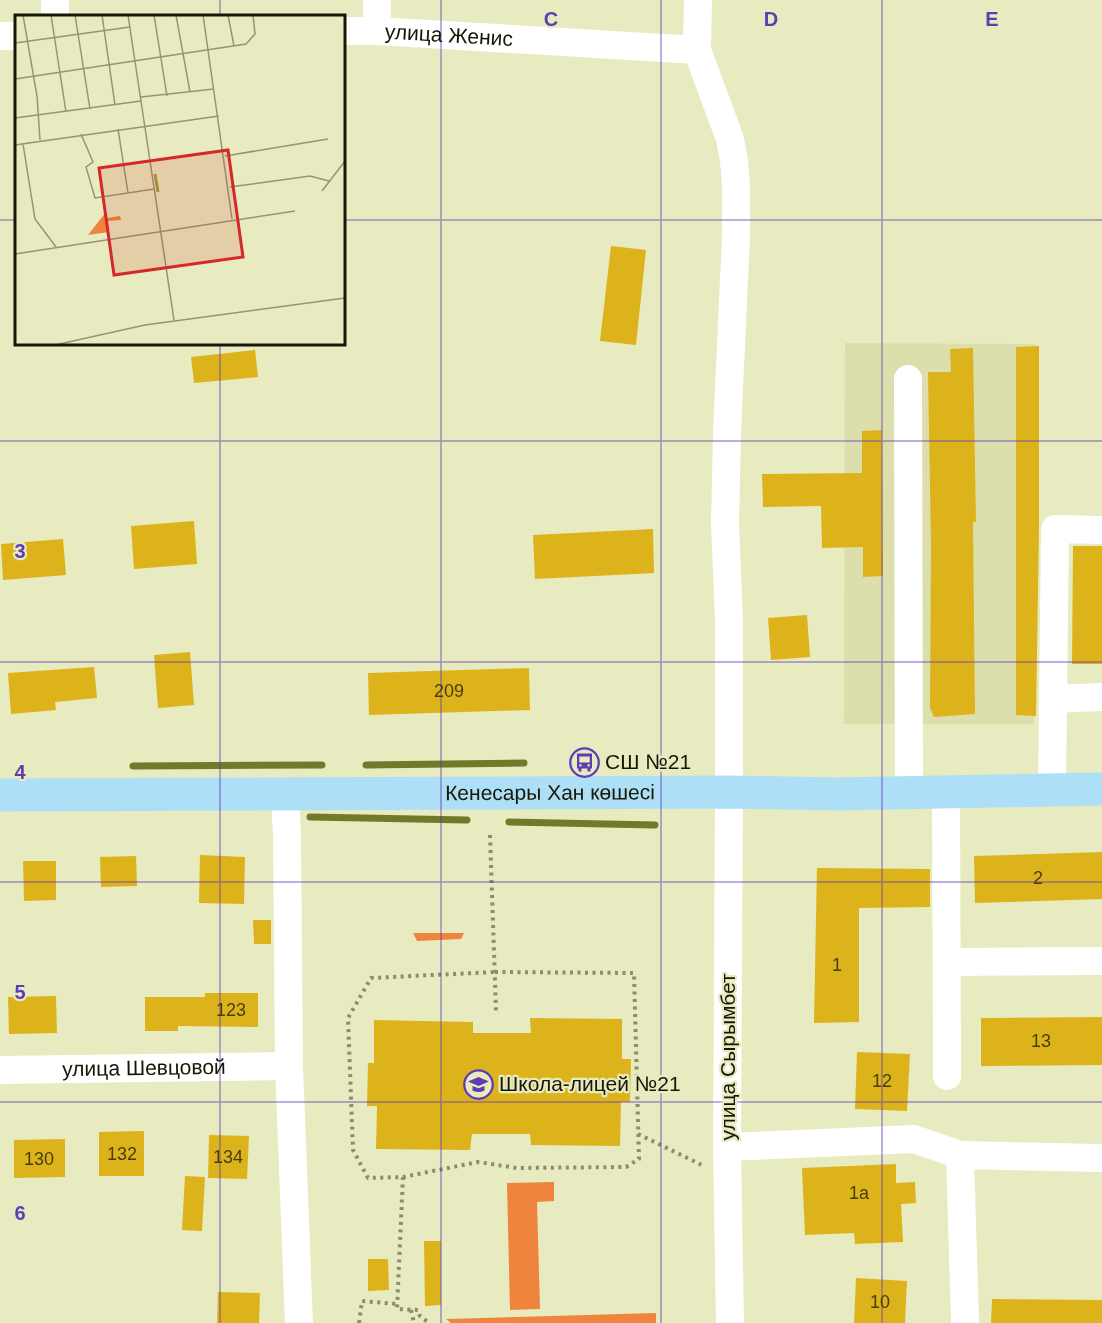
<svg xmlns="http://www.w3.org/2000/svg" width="1102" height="1323" viewBox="0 0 1102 1323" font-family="Helvetica,sans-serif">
<rect width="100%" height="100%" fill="#e7ebbf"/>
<path fill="#dcdfac" d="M 845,343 L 1036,344 L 1034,724 L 844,724 Z"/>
<path fill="#ee843e" d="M 413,933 L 464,933 L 461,939 L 417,941 Z
M 554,1182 L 554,1201 L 537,1202 L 540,1309 L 510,1310 L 507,1183 Z
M 656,1313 L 656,1323 L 451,1323 L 446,1319 Z"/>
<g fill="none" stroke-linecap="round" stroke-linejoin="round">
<path stroke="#74782b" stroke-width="7" d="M 366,765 L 524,763
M 133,766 L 322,765
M 310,817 L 467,820
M 509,822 L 655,825"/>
</g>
<path fill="#ddb31c" d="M 611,246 L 646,250 L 636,345 L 600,341 Z
M 1039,346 L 1039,528 L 1036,716 L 1016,715 L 1016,347 Z
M 973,348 L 976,522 L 973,522 L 975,714 L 934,717 L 930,708 L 931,545 L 928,372 L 951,372 L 950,349 Z
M 255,350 L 258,377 L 194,383 L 191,357 Z
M 882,430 L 883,576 L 863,577 L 863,547 L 822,548 L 821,506 L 763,507 L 762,474 L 862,473 L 862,431 Z
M 194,521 L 197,564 L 134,569 L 131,526 Z
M 653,529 L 654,573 L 535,579 L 533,535 Z
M 63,539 L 66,575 L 3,580 L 1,544 Z
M 1073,546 L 1102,546 L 1102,664 L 1072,664 Z
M 807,615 L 810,657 L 771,660 L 768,618 Z
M 190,652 L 194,705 L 158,708 L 154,655 Z
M 94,667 L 97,698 L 55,702 L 56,710 L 11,714 L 8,673 Z
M 529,668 L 530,710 L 369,715 L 368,673 Z
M 1102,852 L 1102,899 L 975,903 L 974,856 Z
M 200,855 L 245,857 L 244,904 L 199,903 Z
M 136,856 L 137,886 L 101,887 L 100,857 Z
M 23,861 L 56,861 L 56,900 L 24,901 Z
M 817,868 L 930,869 L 930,907 L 859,908 L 859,1022 L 814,1023 Z
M 253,920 L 271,920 L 271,944 L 254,944 Z
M 205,993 L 258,993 L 258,1027 L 178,1026 L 178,1031 L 145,1031 L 145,997 L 205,997 Z
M 56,996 L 57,1033 L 9,1034 L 8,997 Z
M 1102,1017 L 1102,1065 L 981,1066 L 981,1018 Z
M 530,1018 L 622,1019 L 622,1059 L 631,1059 L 630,1102 L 621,1102 L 620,1146 L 531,1145 L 530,1134 L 472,1134 L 470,1150 L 376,1149 L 377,1106 L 367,1106 L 368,1063 L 374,1063 L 374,1020 L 473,1022 L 473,1033 L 531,1033 Z
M 857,1052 L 910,1054 L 907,1111 L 855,1109 Z
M 144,1131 L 144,1176 L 99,1176 L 99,1132 Z
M 209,1135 L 249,1136 L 247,1179 L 208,1178 Z
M 65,1139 L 65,1177 L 14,1178 L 14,1140 Z
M 896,1164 L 896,1183 L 915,1182 L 916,1203 L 901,1204 L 903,1242 L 855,1244 L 854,1233 L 805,1235 L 802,1168 Z
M 185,1176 L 205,1177 L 202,1231 L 182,1230 Z
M 424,1241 L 441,1241 L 441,1305 L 425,1306 Z
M 368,1259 L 388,1259 L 389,1290 L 368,1291 Z
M 856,1278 L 907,1281 L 905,1323 L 854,1323 Z
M 218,1292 L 260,1293 L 259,1323 L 217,1323 Z
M 992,1299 L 1102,1300 L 1102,1323 L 991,1323 Z"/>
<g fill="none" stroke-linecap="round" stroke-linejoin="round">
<path stroke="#8b8e6e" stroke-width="4" stroke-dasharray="3 4.5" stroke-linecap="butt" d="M 490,835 L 496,1011
M 495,972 L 634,973 L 639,1159 L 626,1167 L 517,1168 L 478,1162 L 403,1177 L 368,1178 L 353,1150 L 348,1018 L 371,978 Z
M 638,1134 L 704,1166
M 403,1177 L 397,1309 L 418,1310 L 420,1316 L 429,1323
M 411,1310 L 414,1323
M 359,1323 L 362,1301 L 397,1304"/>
<g stroke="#fff" stroke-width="28">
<path d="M 55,0 L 55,16"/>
<path d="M 698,0 L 697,50 L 730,139 L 734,161 L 736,186 L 736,236 L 727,433 L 725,524 L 729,621 L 729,792 L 727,1147 L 730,1323"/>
<path id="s1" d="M 344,31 L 377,31 L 697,50"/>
<path d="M 377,31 L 377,0"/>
<path d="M 0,36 L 16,36"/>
<path d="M 908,379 L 909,792"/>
<path d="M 1053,699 L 1102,697"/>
<path d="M 1052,790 L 1055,529 L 1102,530"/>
<path d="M 946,792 L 947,1076"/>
<path d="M 285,794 L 287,838 L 289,1066 L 299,1323"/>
<path d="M 947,962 L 1102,961"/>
<path id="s2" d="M 0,1070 L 289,1066"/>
<path d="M 727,1147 L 914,1139 L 960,1155 L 965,1323"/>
<path d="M 960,1155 L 1102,1158"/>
</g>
<path stroke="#addff7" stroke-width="33" id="s3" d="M 0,795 L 729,792 L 837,794 L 1102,789"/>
</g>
<path fill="none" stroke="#5f3cb4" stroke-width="1.5" stroke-opacity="0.55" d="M 220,0 L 220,16M 441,0 L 441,1323M 661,0 L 661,1323M 882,0 L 882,1323M 0,220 L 16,220M 344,220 L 1102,220M 220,344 L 220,1323M 0,441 L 1102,441M 0,662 L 1102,662M 0,882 L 1102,882M 0,1102 L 1102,1102"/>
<defs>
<symbol id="bus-ring" viewBox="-11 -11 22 22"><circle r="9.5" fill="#e7ebbf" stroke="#5f3cb4" stroke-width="1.5"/><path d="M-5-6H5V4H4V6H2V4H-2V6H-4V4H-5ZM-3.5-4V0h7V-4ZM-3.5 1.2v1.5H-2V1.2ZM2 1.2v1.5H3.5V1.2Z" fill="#5f3cb4"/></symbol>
<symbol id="school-ring" viewBox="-11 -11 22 22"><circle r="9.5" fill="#e7ebbf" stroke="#5f3cb4" stroke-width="1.5"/><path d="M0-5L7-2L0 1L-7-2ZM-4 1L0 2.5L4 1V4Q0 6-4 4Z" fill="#5f3cb4"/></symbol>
</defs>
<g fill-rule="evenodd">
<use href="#bus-ring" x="568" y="746" width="33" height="33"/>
<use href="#school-ring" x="462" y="1068" width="33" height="33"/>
</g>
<g text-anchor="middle" stroke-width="4.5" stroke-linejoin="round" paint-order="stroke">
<g font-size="18" fill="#483e0c">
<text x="449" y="697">209</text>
<text x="1038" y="884">2</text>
<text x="837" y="971">1</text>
<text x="231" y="1016">123</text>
<text x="1041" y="1047">13</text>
<text x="882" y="1087">12</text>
<text x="122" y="1160">132</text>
<text x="228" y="1163">134</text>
<text x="39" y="1165">130</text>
<text x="859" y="1199">1а</text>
<text x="880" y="1308">10</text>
</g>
<g font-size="21" fill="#161707" stroke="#e7ebbf">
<text dy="7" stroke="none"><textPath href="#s1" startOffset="105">улица Женис</textPath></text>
<text dy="7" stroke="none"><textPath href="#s3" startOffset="550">Кенесары Хан көшесі</textPath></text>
<text transform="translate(728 1057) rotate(-90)" y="7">улица Сырымбет</text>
<text dy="7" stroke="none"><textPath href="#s2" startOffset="144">улица Шевцовой</textPath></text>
</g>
<g font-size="21" fill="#161707" stroke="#e7ebbf" text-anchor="start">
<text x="605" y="769">СШ №21</text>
<text x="499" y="1091">Школа-лицей №21</text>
</g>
</g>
<g transform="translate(15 15)">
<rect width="330" height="330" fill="#e7ebbf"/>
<path d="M 91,197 L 92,203 L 105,201 L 106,205 L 93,206 L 94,217 L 73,220 Z" fill="#ee843e"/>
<path fill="none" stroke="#9da13b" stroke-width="3" d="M 140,159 L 143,177"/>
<path fill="none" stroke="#939675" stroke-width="1.5" d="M 8,0 L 22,81 L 25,125M 36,0 L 51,97M 60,0 L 75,94M 87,0 L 100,90M 113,0 L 159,305M 139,0 L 152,81M 161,0 L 175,77M 188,0 L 217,204M 213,0 L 219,31M 0,28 L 115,12M 0,64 L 231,29 L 240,19 L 238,0M 126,82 L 199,74M 0,103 L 126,86M 103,114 L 113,178M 66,119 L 78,147 L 71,152 L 80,183 L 139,174M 8,129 L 20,204 L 41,232M 0,130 L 204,101M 210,141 L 313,124M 215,172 L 295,161 L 314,166M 307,176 L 330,146M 0,239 L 280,196M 40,330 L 130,310 L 330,283"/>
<path fill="#d62828" fill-opacity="0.15" stroke="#d62828" stroke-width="3" d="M 213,135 L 228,242 L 99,260 L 84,153 Z"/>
<rect width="330" height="330" fill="none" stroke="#161707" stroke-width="3"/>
</g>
<g font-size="20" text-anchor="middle" font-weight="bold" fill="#5f3cb4" stroke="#e7ebbf" stroke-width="4.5" stroke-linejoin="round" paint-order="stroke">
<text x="551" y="26">C</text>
<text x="771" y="26">D</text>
<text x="992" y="26">E</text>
<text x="20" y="558">3</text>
<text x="20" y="779">4</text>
<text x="20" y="999">5</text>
<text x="20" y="1220">6</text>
</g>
</svg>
